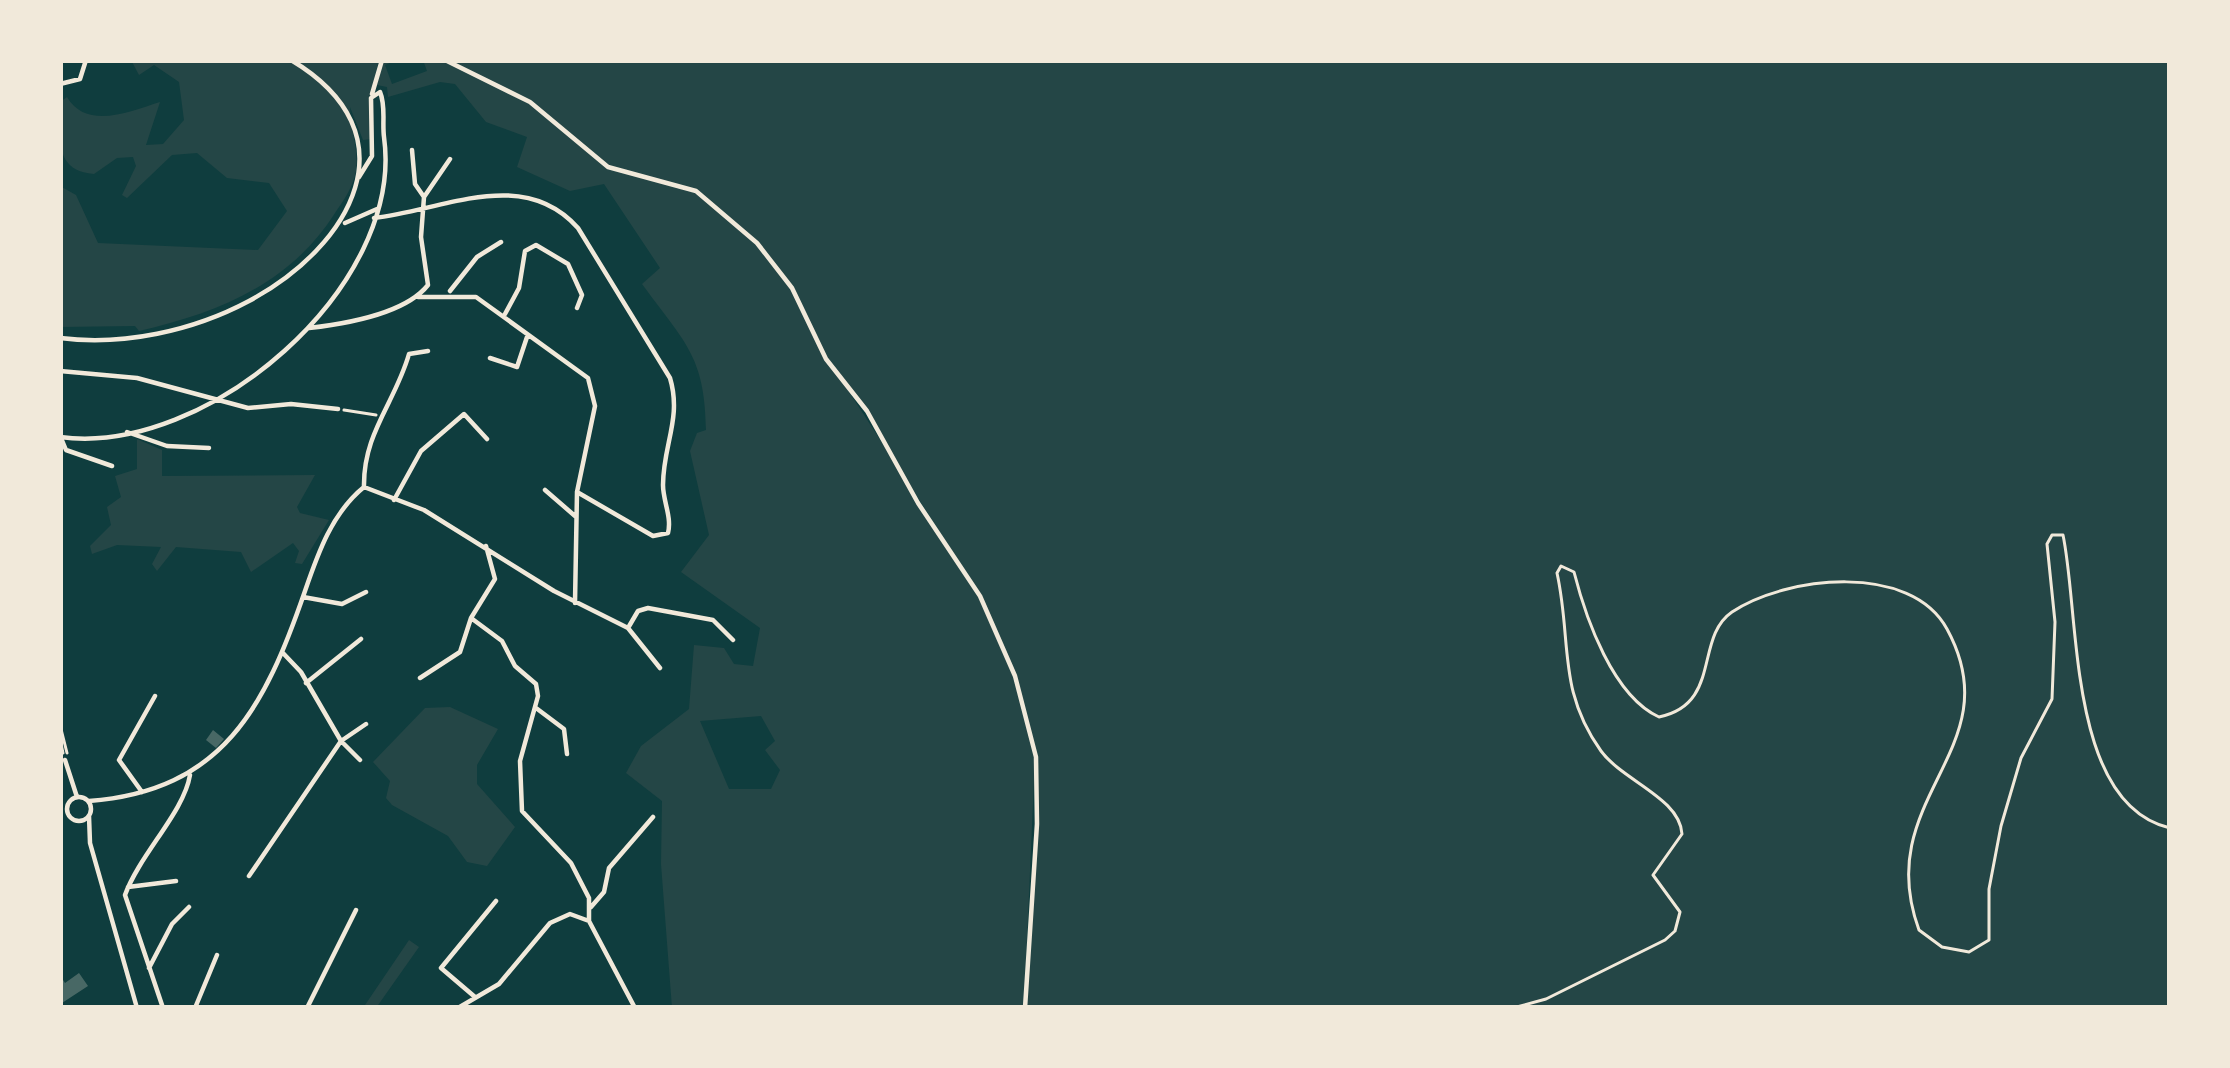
<svg xmlns="http://www.w3.org/2000/svg" width="2230" height="1068" viewBox="0 0 2230 1068" font-family="Georgia,serif">
<rect width="100%" height="100%" fill="#0f3d3e"/>
<path fill="#244646" fill-rule="evenodd" d="M 131,60 L 379,60 L 370,96 L 372,139 L 363,140 L 350,107 C 350,128 359,148 356,171 C 353,187 344,200 335,213 C 290,284 218,313 139,331 L 135,326 L 60,327 L 60,186 L 76,195 L 98,243 L 258,250 L 287,211 L 269,183 L 227,178 L 197,153 L 172,155 L 127,198 L 122,195 L 136,166 L 133,157 L 117,158 L 94,174 C 52,171 60,134 60,102 L 67,97 C 87,131 131,111 160,102 L 146,145 L 163,144 L 184,120 L 179,82 L 154,65 L 139,75 Z
M 383,60 L 397,60 L 385,65 L 392,84 L 427,71 L 423,60 L 443,60 L 529,103 L 607,168 L 695,192 L 757,244 L 791,288 L 825,359 L 866,412 L 917,503 L 979,596 L 1013,676 L 1035,758 L 1024,1008 L 672,1008 L 661,864 L 662,801 L 626,773 L 641,746 L 689,709 L 694,645 L 724,648 L 734,664 L 753,666 L 760,628 L 681,572 L 709,535 L 690,451 L 697,433 L 706,430 C 705,355 684,342 642,284 L 660,268 L 604,184 L 570,191 L 517,167 L 527,137 L 486,122 L 455,84 L 440,82 L 388,97 L 387,87 L 377,85 ZM 761,716 L 775,741 L 765,750 L 780,770 L 771,789 L 729,789 L 700,721 Z
M 447,60 L 2170,60 L 2170,1008 L 1026,1008 L 1037,757 L 1015,675 L 981,595 L 827,358 L 793,287 L 758,243 L 696,190 L 608,166 L 530,101 Z
M 137,439 L 162,450 L 162,476 L 315,475 L 297,507 L 300,513 L 329,520 L 302,564 L 295,563 L 299,551 L 293,543 L 251,572 L 241,552 L 176,547 L 157,571 L 152,564 L 161,547 L 117,545 L 92,554 L 90,546 L 111,525 L 107,507 L 121,497 L 115,476 L 137,469 Z
M 450,707 L 498,729 L 477,765 L 477,784 L 515,827 L 487,866 L 467,862 L 448,836 L 392,805 L 386,798 L 390,781 L 373,762 L 425,708 Z
M 409,940 L 419,947 L 376,1008 L 363,1008 Z"/>
<path fill="#486865" d="M 213,730 L 224,739 L 216,748 L 206,740 Z
M 79,973 L 88,986 L 62,1003 L 60,975 L 65,983 Z"/>
<g fill="none" stroke-linecap="round" stroke-linejoin="round">
<path stroke="#f1e9da" stroke-width="3" d="M 344,410 L 376,415
M 60,725 L 67,753
M 60,739 L 63,753
M 1513,1008 L 1546,999 L 1665,940 L 1675,931 L 1680,912 L 1653,875 L 1682,834 C 1680,798 1623,781 1601,751 C 1557,690 1572,641 1557,573 L 1561,566 L 1574,572 C 1586,619 1613,696 1659,717 C 1722,704 1694,638 1732,612 C 1786,576 1911,562 1947,629 C 2013,750 1870,797 1919,930 L 1942,947 L 1969,952 L 1989,940 L 1989,889 L 2001,826 L 2021,758 L 2052,699 L 2055,622 L 2047,544 L 2052,535 L 2063,535 C 2080,615 2067,804 2170,828"/>
<path stroke="#f1e9da" stroke-width="4.5" d="M 445,60 L 530,102 L 608,167 L 696,191 L 757,243 L 792,288 L 826,359 L 867,411 L 918,503 L 980,596 L 1015,676 L 1036,757 L 1037,824 L 1025,1008
M 60,84 L 80,79 L 86,60
M 372,94 L 382,60
M 424,197 L 450,159
M 374,218 C 444,210 523,166 578,228 L 670,378 C 682,418 663,445 663,485 C 663,501 672,517 668,533 L 653,536 L 577,492
M 345,223 L 377,209
M 450,291 L 477,257 L 501,242
M 418,297 L 476,297 L 588,378 L 595,406 L 577,492 L 575,603
M 505,314 L 519,288 L 525,251 L 536,245 L 568,264 L 582,295 L 577,308
M 309,328 C 344,324 405,314 428,285 L 421,237 L 424,197 L 415,184 L 412,150
M 60,338 C 123,346 193,331 249,301 C 352,246 415,134 291,60
M 490,358 L 517,367 L 527,337
M 60,371 L 137,378 L 248,408 L 291,404 L 338,409
M 127,432 L 167,446 L 209,448
M 60,437 C 206,457 405,287 384,137 C 382,122 386,106 380,92 L 371,98 L 372,156 L 359,177
M 61,438 L 66,450 L 112,466
M 364,487 L 424,510 L 554,591 L 628,628 L 660,668
M 364,487 C 363,433 395,403 409,354 L 428,351
M 545,490 L 575,516
M 394,500 L 421,451 L 464,414 L 487,439
M 486,546 L 495,579 L 471,618 L 502,641 L 515,666 L 536,684 L 538,696 L 520,761 L 522,811 L 571,863 L 589,898 L 589,921 L 635,1008
M 303,597 L 342,604 L 366,592
M 628,628 L 638,611 L 648,608 L 713,620 L 733,640
M 420,678 L 460,652 L 471,618
M 306,683 L 361,639
M 536,708 L 564,729 L 567,754
M 65,760 L 77,797
M 360,760 L 341,741 L 366,724
M 142,792 L 119,760 L 155,696
M67 809a12 12 0 1 1 24 0a12 12 0 1 1-24 0Z
M 89,801 C 223,791 265,707 305,591 C 318,553 332,513 364,487
M 89,816 L 90,843 L 137,1008
M 249,876 L 341,741 L 301,672 L 282,652
M 128,887 L 176,881
M 591,907 L 604,892 L 609,868 L 653,817
M 149,968 L 172,924 L 189,907
M 475,997 L 441,968 L 496,901
M 163,1008 L 125,895 C 140,854 184,812 190,775
M 195,1008 L 217,955
M 307,1008 L 356,910
M 458,1008 L 499,984 L 550,923 L 570,914 L 589,921"/>
</g>
<rect width="2230" height="1068" fill="none" stroke="#f1e9da" stroke-width="126"/>
</svg>
